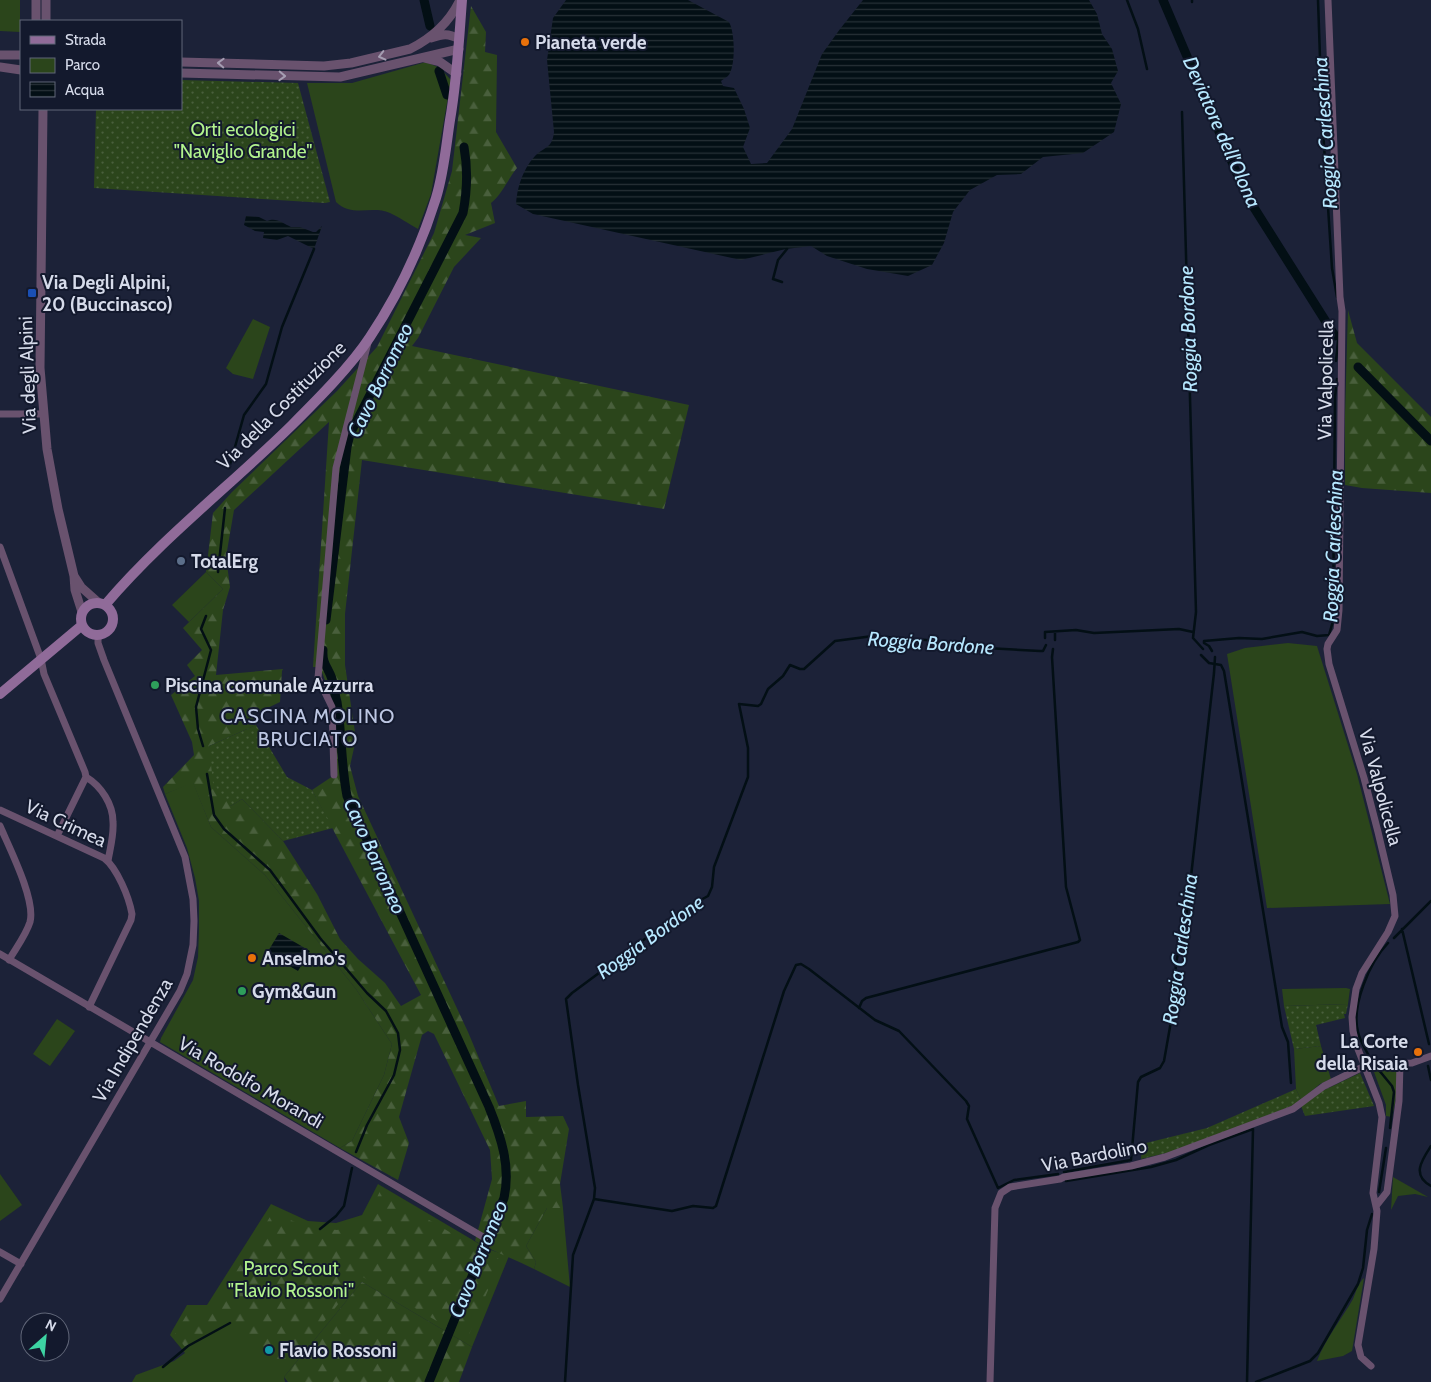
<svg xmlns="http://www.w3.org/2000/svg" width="1431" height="1382" viewBox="0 0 1431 1382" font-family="Cabin,sans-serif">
<defs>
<pattern id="forest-firs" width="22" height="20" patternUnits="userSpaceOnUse" patternTransform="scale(1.25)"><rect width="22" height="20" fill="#2b451b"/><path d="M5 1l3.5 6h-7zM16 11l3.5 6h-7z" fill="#495f3c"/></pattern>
<pattern id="garden-dots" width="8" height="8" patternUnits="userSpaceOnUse" patternTransform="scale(1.25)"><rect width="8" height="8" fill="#2b451b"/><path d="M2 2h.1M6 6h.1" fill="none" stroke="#495f3c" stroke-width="1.8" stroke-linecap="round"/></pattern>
<pattern id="water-rules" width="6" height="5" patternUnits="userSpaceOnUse" patternTransform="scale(1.25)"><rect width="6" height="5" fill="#030f15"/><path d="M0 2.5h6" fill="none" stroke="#273137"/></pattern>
</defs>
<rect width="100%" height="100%" fill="#1c2238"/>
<path fill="#2b451b" d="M 0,0 L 20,0 L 20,32 L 0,31 Z
M 426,62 L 440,68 L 451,80 L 431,194 L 418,229 C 409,224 399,217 390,213 C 371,205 353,218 336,202 L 307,83 L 352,83 Z
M 253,319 L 270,327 L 253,379 L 233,374 L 226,368 Z
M 206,572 L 223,589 L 189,622 L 172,605 Z
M 1288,643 L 1317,646 L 1357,774 L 1390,904 L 1267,908 L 1227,654 L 1245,648 Z
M 193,782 L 211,827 L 265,875 L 356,989 L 392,1044 L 384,1075 L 352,1141 L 340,1148 L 160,1042 L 161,1038 L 193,980 L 198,957 L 199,930 L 199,901 L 195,878 L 187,848 L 165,794 Z
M 1346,988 L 1350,989 L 1348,1004 L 1284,1006 L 1282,989 Z
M 57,1019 L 75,1031 L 50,1066 L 33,1054 Z
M 1321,1046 L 1331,1079 L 1320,1084 L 1301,1100 L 1296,1089 L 1294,1049 Z
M 1376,1066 L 1398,1069 L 1397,1093 L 1392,1117 L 1386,1116 L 1386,1105 L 1374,1072 Z
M 0,1174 L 22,1205 L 0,1221 Z
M 1393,1177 L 1428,1197 L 1415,1194 L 1398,1196 L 1391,1210 Z
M 378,1184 L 488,1249 L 509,1256 L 472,1347 L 362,1282 L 284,1377 L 285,1382 L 132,1382 L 136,1375 L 174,1361 L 185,1353 L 170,1335 L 172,1331 L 187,1305 L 207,1305 L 271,1204 L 308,1221 L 336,1223 L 362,1215 Z
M 547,1208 L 563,1208 L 570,1287 L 534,1269 L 536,1262 L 526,1246 Z
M 1364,1278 L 1352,1351 L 1343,1356 L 1317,1361 C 1326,1338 1341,1320 1353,1299 C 1356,1292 1358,1283 1364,1278 Z"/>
<path fill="url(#forest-firs)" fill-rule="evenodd" d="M 471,6 L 486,32 L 485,52 L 497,55 L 496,132 L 517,168 C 508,179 502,194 491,203 L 495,223 L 465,235 L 481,238 L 454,267 L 418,338 L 412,346 L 689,405 L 664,509 L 362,460 L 345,614 L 345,665 L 356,739 L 350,766 L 358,796 L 468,1032 L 499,1106 L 526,1101 L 526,1117 L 563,1116 L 569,1129 L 560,1184 L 563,1208 L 547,1208 L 526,1246 L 536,1262 L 534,1269 C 514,1259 494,1252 475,1241 L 492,1179 L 490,1150 L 434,1034 L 428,1031 L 422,1035 L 399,1117 L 409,1143 L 398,1180 L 340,1148 L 352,1141 L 384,1075 L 392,1044 L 356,989 L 265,875 L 211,827 L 193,783 L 165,794 L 163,787 L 194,755 L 192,742 L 171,695 L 195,676 L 187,665 L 202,650 L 183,628 L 223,589 L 206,572 L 213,513 L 232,492 L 337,391 L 377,347 L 434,233 L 452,171 ZM 329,422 L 313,667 L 320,667 L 334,704 L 336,774 L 312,790 L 421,995 L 401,1006 L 385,983 L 358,959 L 340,939 L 317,894 L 283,841 L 242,799 L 231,806 L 209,746 L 256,725 L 255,714 L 280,702 L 282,671 L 283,669 L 216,675 L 223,610 L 230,587 L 226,557 L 234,510 Z
M 1348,310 L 1357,343 L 1431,417 L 1431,493 L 1362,488 L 1345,485 L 1345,415 Z
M 380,1191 L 480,1250 L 501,1260 L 467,1339 L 361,1276 L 284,1371 L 225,1317 L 185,1347 L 175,1334 L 189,1311 L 212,1311 L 273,1212 L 306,1227 L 337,1230 L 366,1221 Z
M 362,1282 L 472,1347 L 459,1382 L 288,1382 L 284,1377 Z"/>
<path fill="url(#garden-dots)" d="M 181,80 L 298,83 L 330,202 L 325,203 L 94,188 L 96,109 L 181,109 Z
M 256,725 L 287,777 L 312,790 L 333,828 L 283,841 L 242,799 L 231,806 L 213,783 L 209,746 Z
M 1348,1004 L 1346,1014 L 1344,1014 L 1345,1018 L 1316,1025 L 1321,1046 L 1294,1049 L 1284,1006 Z
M 1360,1073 L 1374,1106 L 1305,1116 L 1301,1106 L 1318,1093 Z
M 1296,1089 L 1301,1100 L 1292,1106 L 1179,1150 L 1141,1159 L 1142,1144 L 1207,1128 Z"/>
<path fill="url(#water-rules)" d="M 566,0 L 688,0 L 729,22 C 735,32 736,67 728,76 C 726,78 723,79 721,81 L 723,86 L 734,88 L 744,109 L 750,128 L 743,147 L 751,164 L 767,163 L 792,129 L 822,54 L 840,29 L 863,0 L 1089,0 L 1097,14 L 1102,34 L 1112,49 L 1118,71 L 1111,83 L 1121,104 L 1114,132 L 1083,153 L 1043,157 L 1021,174 L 997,175 L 970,190 L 953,212 L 944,243 L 932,265 L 908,276 L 867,269 L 827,256 L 811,246 L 786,249 L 741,260 L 533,214 L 516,204 C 517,187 523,169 535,156 C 545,146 552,149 554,132 L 547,60 L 553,18 Z
M 246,216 L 259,217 L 267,221 C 276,217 283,223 291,227 L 300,227 L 313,232 L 316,232 L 322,226 L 314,249 L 288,236 L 277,240 L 263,238 L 264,232 L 255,231 L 244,225 Z
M 279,933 L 310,951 L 298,971 L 267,953 Z"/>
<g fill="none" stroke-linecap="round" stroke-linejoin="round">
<path stroke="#030f15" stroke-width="2.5" d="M 1127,0 L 1138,29 L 1147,69
M 1318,0 L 1322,115 L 1332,268 L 1337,297
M 1192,2 L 1192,0
M 1182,112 L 1196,612 L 1193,638 L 1203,649
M 782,282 L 773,279 L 778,260 L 787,249
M 1336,361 L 1339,331
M 229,468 L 244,415 L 266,384 L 282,327 L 314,249
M 218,572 L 225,508
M 1045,638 L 1045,632 L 1076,630 L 1094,633 L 1179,629 L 1193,632
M 1055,640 L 1055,632
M 1212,651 L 1209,646 L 1204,643 L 1204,641 L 1239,638 L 1262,639 L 1302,632 L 1317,636 L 1329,635 L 1333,621 L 1335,397 L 1337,379
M 1201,655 L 1209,663 L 1221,665 L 1224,671 L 1282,1027 L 1288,1042 L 1291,1083
M 203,746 L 198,729 L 196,707 L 211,650 L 201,629 L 206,616
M 207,774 L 214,815 L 224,829 L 270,870 L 320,938 L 367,993 L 386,1011 L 398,1033 L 400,1050 L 394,1075 L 367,1125 L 356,1152
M 1402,929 L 1429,1044
M 1394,938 L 1431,901
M 859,1008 L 862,1001 L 866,998 L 1078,942 L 1080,940 L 1066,887 L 1052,657 L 1053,649
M 1371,1060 C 1367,1051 1360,1042 1358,1032 C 1351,1005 1370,962 1388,943
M 1428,1066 L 1431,1080
M 1378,1069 L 1392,1086 L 1394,1092 L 1390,1128
M 1431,1146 C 1422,1160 1411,1175 1431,1186
M 1064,1172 L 1131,1160 L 1138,1082 L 1141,1077 L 1160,1068 L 1164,1061 L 1173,1010 L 1176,963 L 1187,912 L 1214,673 L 1215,657
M 1066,1181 L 1151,1167 L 1176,1160 L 1209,1145 L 1253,1129 L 1247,1382
M 1379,1192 L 1386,1148
M 594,1199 L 672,1211 L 693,1206 L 713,1208 L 716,1206 L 784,991 L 796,965 L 801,964 L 809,969 L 875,1020 L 899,1031 L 966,1101 L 969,1106 L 967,1119 L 998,1188 L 1014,1180 L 1058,1174
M 320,1229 L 336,1216 L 344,1206 L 352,1168
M 163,1367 L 188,1346 L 230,1323
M 565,1382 L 573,1255 L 594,1199 L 595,1188 L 578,1085 L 566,999 L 572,993 L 688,907 L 708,896 L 712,887 L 714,867 L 748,777 L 748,748 L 739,704 L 758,706 L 761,704 L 768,689 L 783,676 L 790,665 L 800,669 L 804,669 L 835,641 L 873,636 L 926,640 L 968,647 L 1040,651 L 1043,651 L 1046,645
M 1256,1382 L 1310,1361 L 1318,1353 L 1358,1284 L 1363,1268 L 1367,1230 L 1372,1214"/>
<path stroke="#030f15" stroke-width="9" d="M 424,0 L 430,26
M 1163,0 L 1246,195 L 1335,336
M 439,71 L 447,95
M 1358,367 L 1431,441
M 326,620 L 347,447 L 350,434 L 463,213 C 467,192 468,169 464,147
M 323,650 C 322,664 328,667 332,679 C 334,686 335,695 337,702 C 342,734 341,765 347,796 L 489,1107 C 501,1137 511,1166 504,1198 L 429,1382"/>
<path stroke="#69526e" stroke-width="7" d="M 1328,0 L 1340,297 L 1342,311 L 1339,610 L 1337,630 L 1328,644 L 1327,649 L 1329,664 L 1364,778 L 1378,832 L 1393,895 L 1395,916 L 1388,932 L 1362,973 L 1356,989 L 1352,1017 L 1353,1031 L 1356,1044 L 1379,1103 L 1382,1117 L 1373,1193 L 1377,1211 L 1374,1249 L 1358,1345 L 1361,1357 L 1371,1366
M 0,414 L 43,414
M 0,547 L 41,659 L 44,674 L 85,772 L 86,777 L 57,836
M 334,775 L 332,707 L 318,678 L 336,468 L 368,343
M 86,777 C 101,786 113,804 113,822 C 114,835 110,849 108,861
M 0,810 L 104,858 C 117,868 129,897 132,914 L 131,920 L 89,1007
M 0,826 C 9,847 36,900 30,922 C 26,935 16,948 9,960
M 0,954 L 485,1238
M 1376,1206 L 1387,1192 L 1399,1101 L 1400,1063
M 0,1252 L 21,1264
M 0,1299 L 180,991 L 187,974 L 193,945 L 194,921 L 193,899 L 185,857 L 104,660 L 98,643 L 98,636
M 990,1382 L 995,1208 L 1001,1193 L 1010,1187 L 1060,1179 L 1064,1177 L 1131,1166 L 1165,1157 L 1293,1109 L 1324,1086 L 1365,1066 L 1377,1064 L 1412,1063 L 1431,1056"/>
<path stroke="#69526e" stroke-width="9" d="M 36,21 L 36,0
M 46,21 L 46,0
M 431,38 C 443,34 448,33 459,39
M 0,55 L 21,55
M 424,58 L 440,62 L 457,74
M 181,62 L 324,66 L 351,63 L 410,49 C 432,38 449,23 460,0
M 0,67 L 21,70
M 181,73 L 340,77 L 459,49
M 43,109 L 40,368 L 47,449 L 58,509 L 74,576 L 75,590 L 82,612
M 74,576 L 81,587 L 99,603"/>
<path stroke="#906b99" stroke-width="10" d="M81 619a16 16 0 1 1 32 0a16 16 0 1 1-32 0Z
M 105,605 C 161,539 231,485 292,425 C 317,400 351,366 370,337 C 398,295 421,246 436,198 C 444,172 446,146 450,120 C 457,80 459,40 462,0
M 0,694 L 81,626"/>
</g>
<defs><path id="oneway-chevron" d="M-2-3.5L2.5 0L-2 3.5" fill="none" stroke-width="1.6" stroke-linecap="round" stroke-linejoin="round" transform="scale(1.25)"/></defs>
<g stroke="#a59db2">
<use href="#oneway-chevron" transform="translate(382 56) rotate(166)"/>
<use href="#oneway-chevron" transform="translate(221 63) rotate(-178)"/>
<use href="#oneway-chevron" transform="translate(282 76) rotate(2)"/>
</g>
<g fill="#e8710a" stroke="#13192d" stroke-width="2">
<circle cx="525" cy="42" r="5"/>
<circle cx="252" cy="958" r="5"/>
<circle cx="1418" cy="1052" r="5"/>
</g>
<rect fill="#1a4fb4" stroke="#13192d" stroke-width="2" x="27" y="288" width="10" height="10" rx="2.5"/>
<circle fill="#5c6f8a" stroke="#13192d" stroke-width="2" cx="181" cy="561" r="5"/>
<g fill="#2e9e5b" stroke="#13192d" stroke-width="2">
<circle cx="155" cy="685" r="5"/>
<circle cx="242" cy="991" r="5"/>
</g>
<circle fill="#0f9aa8" stroke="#13192d" stroke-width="2" cx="269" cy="1350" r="5"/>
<g text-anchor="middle" stroke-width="4" stroke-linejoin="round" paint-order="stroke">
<g font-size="19" font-weight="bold" fill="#d6dbea" stroke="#13192d" text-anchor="start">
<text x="535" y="49">Pianeta verde</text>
<text x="42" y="289">Via Degli Alpini,<tspan x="42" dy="22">20 (Buccinasco)</tspan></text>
<text x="191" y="568">TotalErg</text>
<text x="165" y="692">Piscina comunale Azzurra</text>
<text x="262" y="965">Anselmo's</text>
<text x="252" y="998">Gym&amp;Gun</text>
<text x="1408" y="1048" text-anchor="end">La Corte<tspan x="1408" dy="22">della Risaia</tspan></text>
<text x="279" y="1357">Flavio Rossoni</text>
</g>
<g font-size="19" fill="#b2f38d" stroke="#13192d">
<text x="243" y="136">Orti ecologici<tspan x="243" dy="22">"Naviglio Grande"</tspan></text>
<text x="291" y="1275">Parco Scout<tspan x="291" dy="22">"Flavio Rossoni"</tspan></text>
</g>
<g font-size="19" fill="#d6dbea" stroke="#13192d">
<text transform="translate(27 375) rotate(-92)" y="7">Via degli Alpini</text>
<text transform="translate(1325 380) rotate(-89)" y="7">Via Valpolicella</text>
<text transform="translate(281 405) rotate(-45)" y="7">Via della Costituzione</text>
<text transform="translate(1381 787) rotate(75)" y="7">Via Valpolicella</text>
<text transform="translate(66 823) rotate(25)" y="7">Via Crimea</text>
<text transform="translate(132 1040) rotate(-60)" y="7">Via Indipendenza</text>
<text transform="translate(251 1082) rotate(30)" y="7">Via Rodolfo Morandi</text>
<text transform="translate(1094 1155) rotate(-11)" y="7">Via Bardolino</text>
</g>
<g font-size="20" font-style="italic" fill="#b7e8ff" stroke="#13192d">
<text transform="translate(1222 132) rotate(66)" y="7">Deviatore dell'Olona</text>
<text transform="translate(1325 133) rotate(-94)" y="7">Roggia Carleschina</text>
<text transform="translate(1188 329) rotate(-92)" y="7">Roggia Bordone</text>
<text transform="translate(380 380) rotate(-64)" y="7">Cavo Borromeo</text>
<text transform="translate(1333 546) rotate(-88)" y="7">Roggia Carleschina</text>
<text transform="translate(931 643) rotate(4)" y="7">Roggia Bordone</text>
<text transform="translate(375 856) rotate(66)" y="7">Cavo Borromeo</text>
<text transform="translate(650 937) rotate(-36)" y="7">Roggia Bordone</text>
<text transform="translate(1180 949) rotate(-82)" y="7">Roggia Carleschina</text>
<text transform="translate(478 1259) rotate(-68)" y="7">Cavo Borromeo</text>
</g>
<g font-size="20" letter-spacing="1" fill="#bdc7e3" stroke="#13192d">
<text x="308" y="723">CASCINA MOLINO<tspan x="308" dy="23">BRUCIATO</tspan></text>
</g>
</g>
<rect x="20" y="20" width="162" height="90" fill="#13192d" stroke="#616779"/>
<rect x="30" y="36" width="25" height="8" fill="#906b99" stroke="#616779"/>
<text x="65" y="45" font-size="15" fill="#d6dbea">Strada</text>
<rect x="30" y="58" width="25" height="15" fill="#2b451b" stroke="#616779"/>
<text x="65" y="70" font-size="15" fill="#d6dbea">Parco</text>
<rect x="30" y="82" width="25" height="15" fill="url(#water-rules)" stroke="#616779"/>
<text x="65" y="95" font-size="15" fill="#d6dbea">Acqua</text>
<g transform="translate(45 1337) rotate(27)"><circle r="24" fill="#13192d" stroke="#616779"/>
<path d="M0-4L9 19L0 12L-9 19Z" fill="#3dd4a3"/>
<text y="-8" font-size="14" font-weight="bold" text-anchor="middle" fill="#d6dbea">N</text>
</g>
</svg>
